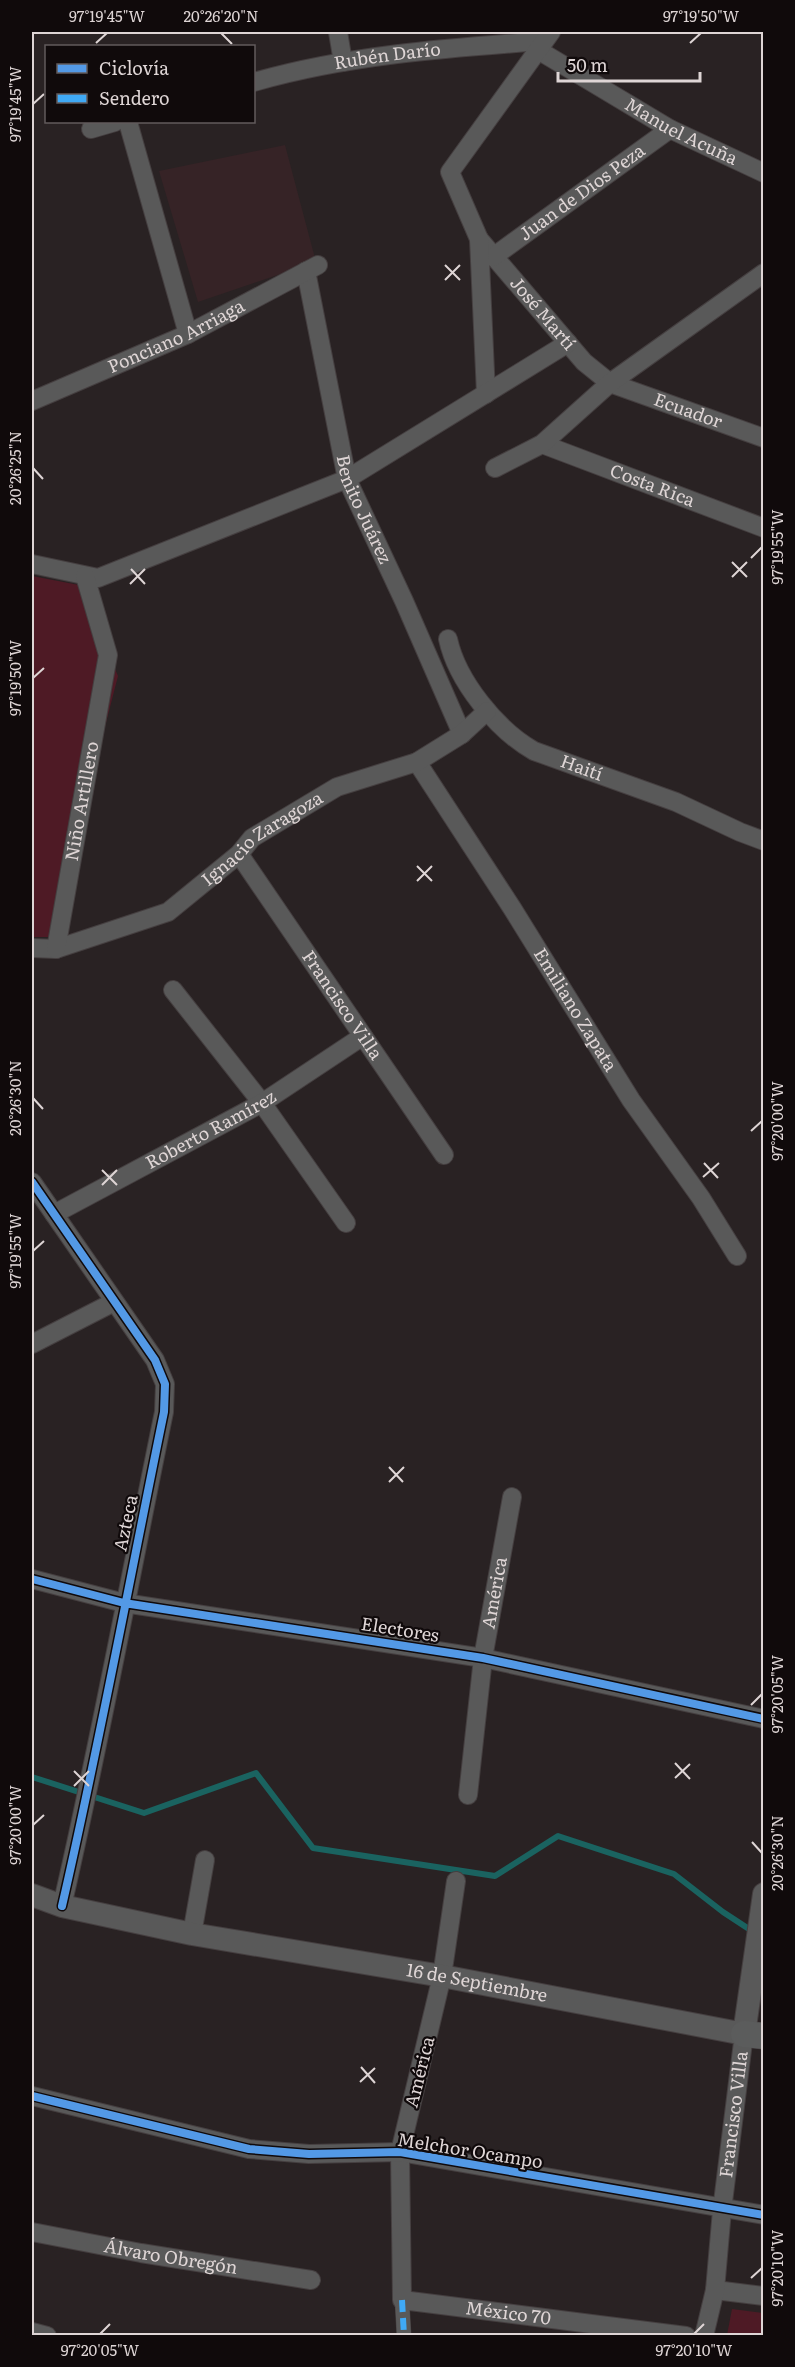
<svg xmlns="http://www.w3.org/2000/svg" width="795" height="2367" viewBox="0 0 795 2367" font-family="Literata,serif">
<rect width="100%" height="100%" fill="#292223"/>
<path fill="#362326" d="M 285,145 L 316,262 L 198,302 L 159,171 Z"/>
<path fill="#4e1a25" d="M 32,576 L 79,585 L 118,676 L 51,937 L 32,937 Z
M 732,2309 L 763,2313 L 763,2335 L 727,2335 Z"/>
<g fill="none" stroke-linecap="round" stroke-linejoin="round">
<path stroke="#1a6360" stroke-width="6" d="M 32,1777 L 144,1813 L 256,1773 L 313,1848 L 495,1876 L 558,1836 L 674,1874 L 723,1912 L 752,1931"/>
<defs>
<path id="pedestrian" d="M 402,2300 L 404,2336"/>
<g id="minor">
<path d="M 338,32 L 343,62"/>
<path id="s1" d="M 538,50 L 670,129 L 764,173"/>
<path id="s2" d="M 254,82 C 348,55 447,48 544,41"/>
<path d="M 128,122 L 188,334"/>
<path d="M 91,129 L 115,122"/>
<path id="s3" d="M 479,239 L 584,362 L 610,383 L 764,438"/>
<path id="s4" d="M 493,257 L 670,129"/>
<path id="s5" d="M 306,271 L 347,479 L 404,601 L 462,734"/>
<path d="M 486,394 L 479,239 L 450,172 L 551,32"/>
<path id="s6" d="M 32,401 L 188,334 L 318,265"/>
<path id="s7" d="M 542,444 L 764,528"/>
<path d="M 495,468 L 542,444 L 610,383 L 764,273"/>
<path d="M 32,564 L 98,578 L 347,479 L 568,343"/>
<path id="s8" d="M 448,639 C 457,681 497,730 534,751 L 676,802 L 740,832 L 764,841"/>
<path id="s9" d="M 417,762 L 512,908 L 631,1100 L 701,1198 L 737,1256"/>
<path id="s10" d="M 239,854 L 444,1155"/>
<path id="s11" d="M 32,948 L 56,949 L 168,912 L 239,854 L 252,838 L 337,787 L 417,762 L 462,734 L 487,711"/>
<path id="s12" d="M 56,949 L 108,655 L 85,576"/>
<path d="M 173,990 L 262,1103 L 346,1223"/>
<path d="M 32,1182 L 155,1360 L 165,1384 L 164,1412 C 130,1577 100,1742 62,1906"/>
<path id="s13" d="M 54,1214 L 262,1103 L 363,1036"/>
<path d="M 32,1344 L 114,1302"/>
<path d="M 32,1579 L 124,1603 L 483,1658 L 764,1719"/>
<path id="s14" d="M 468,1795 L 483,1658 L 512,1497"/>
<path id="s15" d="M 456,1881 L 442,1976 L 400,2152 L 402,2300 L 686,2336"/>
<path d="M 192,1934 L 205,1860"/>
<path d="M 32,2096 L 249,2149 L 309,2154 L 400,2152 L 764,2215"/>
<path id="s16" d="M 32,2232 L 141,2253 L 311,2280"/>
<path d="M 715,2290 L 764,2296"/>
<path d="M 32,2332 L 47,2336"/>
<path id="s17" d="M 704,2336 L 715,2290 L 722,2210 L 744,2034"/>
</g>
<g id="tertiary">
<path id="s18" d="M 32,1895 L 62,1906 L 192,1934 L 442,1976 L 744,2034 L 764,1894"/>
</g>
<path id="secondary" d="M 744,2034 L 764,2036"/>
</defs>
<use href="#pedestrian" stroke="#453f40" stroke-width="15"/>
<use href="#minor" stroke="#453f40" stroke-width="20"/>
<use href="#tertiary" stroke="#453f40" stroke-width="24"/>
<use href="#secondary" stroke="#453f40" stroke-width="27"/>
<use href="#pedestrian" stroke="#595959" stroke-width="14"/>
<use href="#minor" stroke="#595959" stroke-width="18"/>
<use href="#tertiary" stroke="#595959" stroke-width="22"/>
<use href="#secondary" stroke="#5b5c5c" stroke-width="26"/>
<path stroke="#3fa9f5" stroke-width="6" stroke-dasharray="12 6" stroke-linecap="butt" d="M 402,2300 L 404,2336"/>
<defs>
<path id="cycleway" d="M 32,1182 L 155,1360 L 165,1384 L 164,1412 C 130,1577 100,1742 62,1906
M 32,1579 L 124,1603 L 483,1658 L 764,1719
M 32,2096 L 249,2149 L 309,2154 L 400,2152 L 764,2215"/>
</defs>
<use href="#cycleway" stroke="#100a0b" stroke-width="11"/>
<use href="#cycleway" stroke="#5399e6" stroke-width="8"/>
</g>
<path fill="none" stroke="#ded5d5" stroke-width="2" d="M 221,33 L 232,44M 96,43 L 107,33M 690,43 L 701,33M 33,104 L 44,94M 445,265 L 460,280M 445,280 L 460,265M 33,468 L 43,479M 751,558 L 762,547M 732,562 L 747,577M 131,569 L 145,584M 732,577 L 747,562M 130,584 L 145,569M 33,678 L 44,668M 417,866 L 432,881M 417,881 L 432,866M 33,1098 L 43,1109M 751,1131 L 762,1121M 704,1163 L 718,1178M 102,1170 L 117,1185M 703,1177 L 719,1163M 102,1185 L 117,1170M 33,1251 L 44,1241M 389,1467 L 403,1482M 389,1482 L 404,1467M 751,1705 L 762,1694M 675,1763 L 690,1779M 74,1771 L 89,1786M 675,1778 L 690,1764M 74,1786 L 89,1771M 33,1825 L 44,1815M 752,1842 L 762,1853M 361,2067 L 375,2083M 360,2082 L 375,2068M 751,2278 L 762,2268M 100,2334 L 110,2324M 694,2334 L 704,2324"/>
<g text-anchor="middle" stroke-width="4.5" stroke-linejoin="round" paint-order="stroke">
<g font-size="18" fill="#ded5d5" stroke="#100a0b">
<text dy="6" stroke="none"><textPath href="#s2" startOffset="136">Rubén Darío</textPath></text>
<text dy="6" stroke="none"><textPath href="#s1" startOffset="165">Manuel Acuña</textPath></text>
<text dy="6" stroke="none"><textPath href="#s4" startOffset="110">Juan de Dios Peza</textPath></text>
<text dy="6" stroke="none"><textPath href="#s3" startOffset="98">José Martí</textPath></text>
<text dy="6" stroke="none"><textPath href="#s6" startOffset="158">Ponciano Arriaga</textPath></text>
<text dy="6" stroke="none"><textPath href="#s3" startOffset="278">Ecuador</textPath></text>
<text dy="6" stroke="none"><textPath href="#s7" startOffset="118">Costa Rica</textPath></text>
<text dy="6" stroke="none"><textPath href="#s5" startOffset="246">Benito Juárez</textPath></text>
<text dy="6" stroke="none"><textPath href="#s8" startOffset="195">Haití</textPath></text>
<text dy="6" stroke="none"><textPath href="#s12" startOffset="150">Niño Artillero</textPath></text>
<text dy="6" stroke="none"><textPath href="#s11" startOffset="262">Ignacio Zaragoza</textPath></text>
<text dy="6" stroke="none"><textPath href="#s10" startOffset="183">Francisco Villa</textPath></text>
<text dy="6" stroke="none"><textPath href="#s9" startOffset="294">Emiliano Zapata</textPath></text>
<text dy="6" stroke="none"><textPath href="#s13" startOffset="178">Roberto Ramírez</textPath></text>
<text transform="translate(126 1523) rotate(-78)" y="6">Azteca</text>
<text dy="6" stroke="none"><textPath href="#s14" startOffset="204">América</textPath></text>
<text transform="translate(400 1630) rotate(9)" y="6">Electores</text>
<text dy="6" stroke="none"><textPath href="#s18" startOffset="454">16 de Septiembre</textPath></text>
<text transform="translate(420 2072) rotate(-76)" y="6">América</text>
<text dy="6" stroke="none"><textPath href="#s17" startOffset="224">Francisco Villa</textPath></text>
<text transform="translate(470 2151) rotate(9)" y="6">Melchor Ocampo</text>
<text dy="6" stroke="none"><textPath href="#s16" startOffset="141">Álvaro Obregón</textPath></text>
<text dy="6" stroke="none"><textPath href="#s15" startOffset="532">México 70</textPath></text>
</g>
</g>
<rect width="795" height="2367" fill="none" stroke="#100a0b" stroke-width="66"/>
<rect x="45" y="45" width="210" height="78" fill="#100a0b" stroke="#625b5c" stroke-width="1.5"/>
<rect x="57" y="64" width="30" height="9" fill="#5399e6" stroke="#625b5c" stroke-width="1.5"/>
<text x="99" y="75" font-size="18" fill="#ded5d5">Ciclovía</text>
<rect x="57" y="94" width="30" height="9" fill="#3fa9f5" stroke="#625b5c" stroke-width="1.5"/>
<text x="99" y="105" font-size="18" fill="#ded5d5">Sendero</text>
<path d="M558 72v9h142v-9" fill="none" stroke="#ded5d5" stroke-width="3"/>
<text x="567" y="72" font-size="18" fill="#ded5d5" stroke="#100a0b" stroke-width="4.5" paint-order="stroke">50 m</text>
<rect x="33" y="33" width="729" height="2301" fill="none" stroke="#ded5d5" stroke-width="2"/>
<g font-size="15" text-anchor="middle" fill="#ded5d5">
<text x="107" y="22">97°19'45"W</text>
<text x="221" y="22">20°26'20"N</text>
<text x="701" y="22">97°19'50"W</text>
<text transform="translate(16 104) rotate(-90)" y="5">97°19'45"W</text>
<text transform="translate(16 468) rotate(-90)" y="5">20°26'25"N</text>
<text transform="translate(778 547) rotate(-90)" y="5">97°19'55"W</text>
<text transform="translate(16 678) rotate(-90)" y="5">97°19'50"W</text>
<text transform="translate(16 1098) rotate(-90)" y="5">20°26'30"N</text>
<text transform="translate(778 1121) rotate(-90)" y="5">97°20'00"W</text>
<text transform="translate(16 1251) rotate(-90)" y="5">97°19'55"W</text>
<text transform="translate(778 1694) rotate(-90)" y="5">97°20'05"W</text>
<text transform="translate(16 1825) rotate(-90)" y="5">97°20'00"W</text>
<text transform="translate(778 1853) rotate(-90)" y="5">20°26'30"N</text>
<text transform="translate(778 2268) rotate(-90)" y="5">97°20'10"W</text>
<text x="100" y="2356">97°20'05"W</text>
<text x="694" y="2356">97°20'10"W</text>
</g>
</svg>
